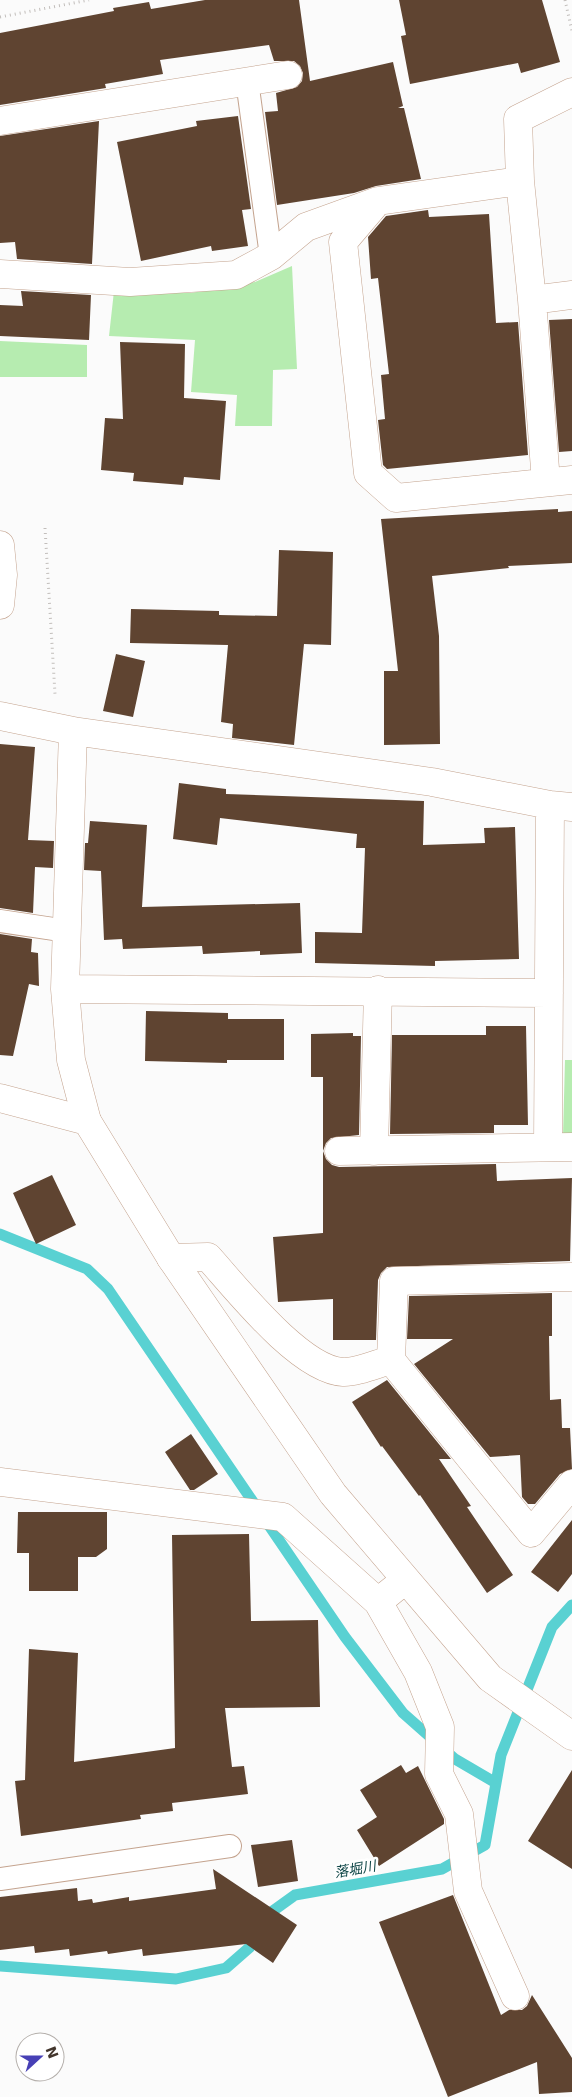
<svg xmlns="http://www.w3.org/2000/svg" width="572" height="2097" viewBox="0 0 572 2097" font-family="'DejaVu Sans','Noto Sans JP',sans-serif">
<rect width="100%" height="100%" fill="#fbfbfb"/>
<path fill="#b6ecb0" d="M 292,266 L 297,369 L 273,370 L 272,426 L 235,426 L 237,395 L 191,392 L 195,340 L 109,336 L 114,291 L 191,293 L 255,282 Z
M 0,341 L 87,345 L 87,377 L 0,377 Z
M 565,1060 L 572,1060 L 572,1137 L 563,1136 Z"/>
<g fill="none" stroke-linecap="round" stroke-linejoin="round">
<path stroke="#59d1d2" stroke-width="11" d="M 0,1234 L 87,1269 L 108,1289 L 345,1637 L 403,1713 L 455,1759 L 496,1783
M 265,1921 L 270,1913 L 295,1895 L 442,1869 L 485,1845 L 501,1755 L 552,1627 L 572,1605
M 0,1966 L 176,1979 L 226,1968 L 250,1947 L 257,1935"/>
</g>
<path fill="#5f4431" d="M 205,0 L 299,0 L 310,81 L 393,62 L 403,106 L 398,108 L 404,108 L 421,179 L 376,186 L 354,193 L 277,205 L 265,112 L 278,111 L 276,93 L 297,87 L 302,81 L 303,73 L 300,66 L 294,61 L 274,61 L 269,45 L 160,60 L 163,74 L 105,84 L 106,88 L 0,105 L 0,33 L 114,11 L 113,8 L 149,2 L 151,9 Z
M 399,0 L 542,0 L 560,62 L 521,73 L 518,63 L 410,84 L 401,36 L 406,35 Z
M 238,116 L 251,209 L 242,210 L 248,246 L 212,251 L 211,246 L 141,261 L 117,142 L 197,126 L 196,121 Z
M 99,121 L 92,264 L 17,259 L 15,242 L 0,243 L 0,136 Z
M 428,210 L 429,217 L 489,214 L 496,323 L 518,322 L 528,455 L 387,469 L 383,465 L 378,420 L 385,419 L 381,375 L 389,374 L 378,278 L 371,279 L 368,237 L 386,216 Z
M 21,291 L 91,295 L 89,340 L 0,336 L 0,305 L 23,306 Z
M 572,319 L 572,451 L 559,452 L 549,320 Z
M 120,342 L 185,344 L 184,398 L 226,401 L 220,480 L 184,477 L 183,485 L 133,481 L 134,473 L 101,470 L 105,418 L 123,419 Z
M 558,509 L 558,512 L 572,511 L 572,563 L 508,566 L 509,568 L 432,576 L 439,636 L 440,744 L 384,745 L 384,671 L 398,671 L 381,519 Z
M 279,550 L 333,552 L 331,645 L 304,644 L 294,745 L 232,738 L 233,724 L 221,722 L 228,645 L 130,643 L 131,609 L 219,611 L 219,615 L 277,616 Z
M 116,654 L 145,661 L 133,717 L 103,711 Z
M 0,744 L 35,747 L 28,840 L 54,841 L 53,868 L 35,867 L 33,913 L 0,908 Z
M 179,783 L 226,789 L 226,794 L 424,801 L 423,845 L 485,843 L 484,828 L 515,827 L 519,959 L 435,961 L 435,966 L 315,963 L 315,932 L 362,933 L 365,848 L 356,848 L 357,834 L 220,818 L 217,845 L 173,839 Z
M 90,821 L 147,825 L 142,907 L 300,903 L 302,953 L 260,955 L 260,951 L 203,954 L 202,946 L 123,949 L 122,939 L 104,940 L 101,871 L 84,870 L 85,843 L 88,843 Z
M 0,934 L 32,939 L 31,952 L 38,953 L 39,986 L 29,984 L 13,1056 L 0,1055 Z
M 146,1011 L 228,1013 L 228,1019 L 284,1019 L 284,1060 L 227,1060 L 227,1063 L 145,1061 Z
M 486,1026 L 526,1026 L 528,1125 L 494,1125 L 494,1133 L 390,1134 L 392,1035 L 486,1035 Z
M 353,1033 L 353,1036 L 361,1036 L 359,1135 L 331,1138 L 326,1143 L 323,1151 L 326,1159 L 332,1165 L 339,1167 L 496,1164 L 497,1181 L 572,1178 L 570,1261 L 387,1267 L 381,1273 L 378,1280 L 376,1340 L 333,1340 L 333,1299 L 278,1302 L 273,1237 L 323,1233 L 323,1077 L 311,1077 L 311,1034 Z
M 52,1175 L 76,1225 L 36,1244 L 13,1193 Z
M 552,1293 L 552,1336 L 549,1336 L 550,1400 L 561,1399 L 562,1428 L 570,1428 L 572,1469 L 560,1474 L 535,1504 L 528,1504 L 522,1497 L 520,1455 L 490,1457 L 414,1364 L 453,1339 L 407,1339 L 409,1296 Z
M 387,1380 L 451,1459 L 439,1459 L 471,1506 L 467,1507 L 513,1575 L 487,1593 L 420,1495 L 419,1496 L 382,1446 L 381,1447 L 352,1402 Z
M 191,1434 L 218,1474 L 194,1490 L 190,1490 L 165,1452 Z
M 18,1512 L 107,1512 L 107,1549 L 96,1557 L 78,1557 L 78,1591 L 29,1591 L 29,1553 L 17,1553 Z
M 572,1520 L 572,1574 L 558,1592 L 531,1572 Z
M 249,1534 L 251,1621 L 318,1620 L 320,1707 L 225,1708 L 232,1767 L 244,1766 L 248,1794 L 172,1803 L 173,1811 L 140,1815 L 141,1819 L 21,1836 L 15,1781 L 25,1780 L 29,1649 L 78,1653 L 74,1762 L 175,1748 L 172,1535 Z
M 401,1765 L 406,1773 L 418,1766 L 444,1819 L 444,1824 L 379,1866 L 357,1830 L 377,1817 L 360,1790 Z
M 572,1770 L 572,1869 L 528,1841 Z
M 292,1840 L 298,1881 L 258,1887 L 251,1845 Z
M 213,1869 L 297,1925 L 273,1963 L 246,1944 L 143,1956 L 142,1949 L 108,1954 L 107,1951 L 70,1956 L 69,1949 L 35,1953 L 34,1946 L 0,1950 L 0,1897 L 77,1888 L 78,1901 L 92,1899 L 93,1903 L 129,1897 L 129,1901 L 216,1889 Z
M 453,1895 L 501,2015 L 509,2010 L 522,2010 L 527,2006 L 532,1995 L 572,2058 L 572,2092 L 539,2094 L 537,2062 L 448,2097 L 379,1922 Z"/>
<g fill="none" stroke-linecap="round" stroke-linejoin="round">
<defs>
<path id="lane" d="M 247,81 L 271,256
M 0,921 L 67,931
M 0,1879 L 230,1846"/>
<path id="street" d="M 0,121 L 288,75
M 520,181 L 532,300 L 546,482
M 377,202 L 343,242 L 368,473 L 396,498 L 572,480
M 0,274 L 130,282 L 236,275 L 271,256 L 306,227 L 378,201 L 520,181 L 518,119 L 572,92
M 532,300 L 572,295
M 0,545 L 3,575 L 0,605
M 0,716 L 73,731 L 432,782 L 550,805 L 572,807
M 73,731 L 65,989 L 71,1060 L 87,1121
M 65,989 L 549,993
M 548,1147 L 550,805
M 339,1151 L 572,1147
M 374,1151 L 378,990
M 171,1258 L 208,1257 C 236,1288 300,1370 343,1372 C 355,1373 379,1363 391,1360
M 572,1277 L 394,1281 L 391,1360 L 531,1533 L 572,1484
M 0,1482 L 283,1517 L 378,1602 L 405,1580
M 378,1602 L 418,1672 L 440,1727 L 439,1774 L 459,1814 L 468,1891 L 515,1996"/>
<path id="secondary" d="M 0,1098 L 87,1121 L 171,1258 L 333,1494 L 490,1678 L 572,1736"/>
</defs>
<use href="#lane" stroke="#c4a38e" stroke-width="24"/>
<use href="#street" stroke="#c4a38e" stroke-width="29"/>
<use href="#secondary" stroke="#c4a38e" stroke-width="29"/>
<path stroke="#c2bebb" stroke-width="3" stroke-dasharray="1 4" stroke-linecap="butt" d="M 565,0 L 572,31
M 0,17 L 89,0
M 45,528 L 55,694"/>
<use href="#lane" stroke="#fff" stroke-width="22"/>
<use href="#street" stroke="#fff" stroke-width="28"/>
<use href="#secondary" stroke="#fff" stroke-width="28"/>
</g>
<g text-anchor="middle" stroke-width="5" stroke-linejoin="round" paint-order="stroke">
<g font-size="14" font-style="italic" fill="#0e4546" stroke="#fff">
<text transform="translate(355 1869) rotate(-10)" y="5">落堀川</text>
</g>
</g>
<g transform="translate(40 2057) rotate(69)"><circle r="24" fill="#ffffff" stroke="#b4afab"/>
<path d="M0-4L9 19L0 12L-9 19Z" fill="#4740b6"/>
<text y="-8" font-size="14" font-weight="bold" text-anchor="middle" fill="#43362d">N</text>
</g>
</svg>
